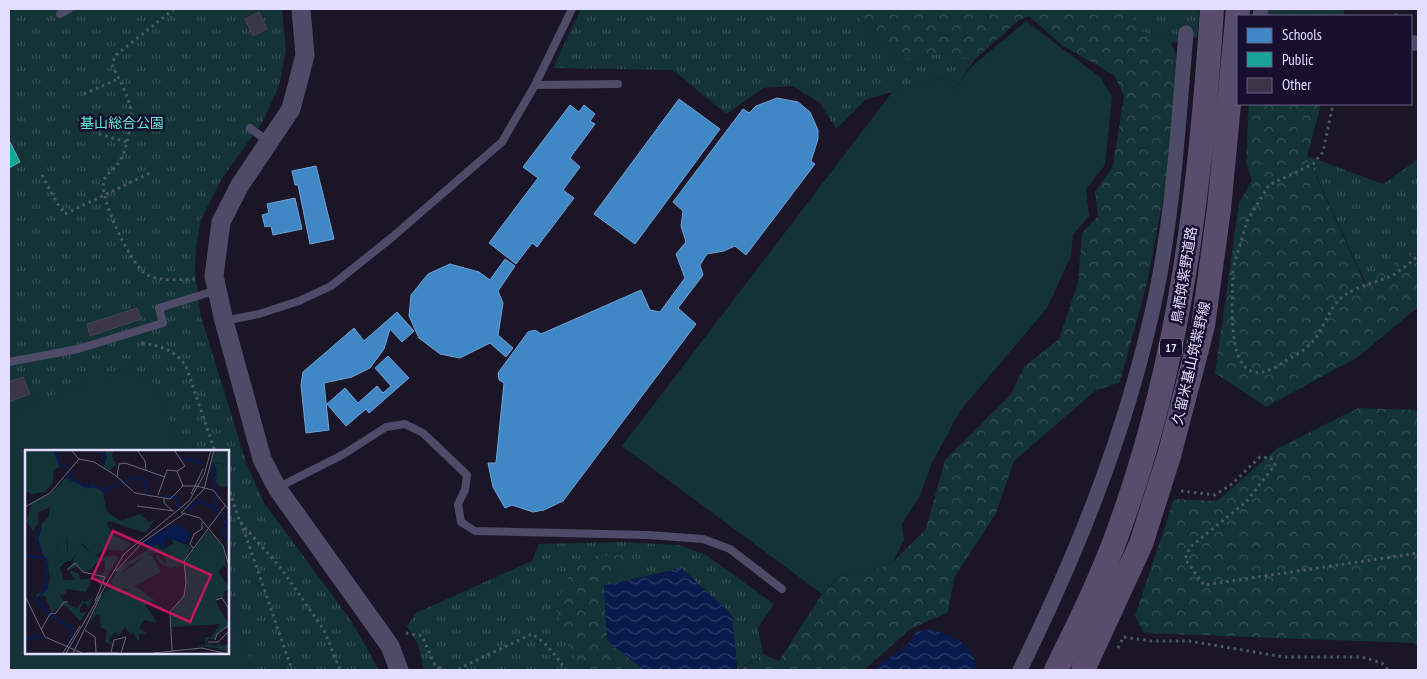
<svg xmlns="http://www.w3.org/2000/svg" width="1427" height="679" viewBox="0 0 1427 679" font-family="'PT Sans Narrow','Noto Sans JP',sans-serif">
<defs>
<pattern id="grass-tufts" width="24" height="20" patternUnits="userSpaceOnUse" patternTransform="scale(1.25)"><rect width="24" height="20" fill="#133337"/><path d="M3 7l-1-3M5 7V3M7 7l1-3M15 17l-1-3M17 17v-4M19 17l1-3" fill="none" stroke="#355055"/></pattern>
<pattern id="forest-crowns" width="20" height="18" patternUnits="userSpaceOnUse" patternTransform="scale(1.25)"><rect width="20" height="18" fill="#133337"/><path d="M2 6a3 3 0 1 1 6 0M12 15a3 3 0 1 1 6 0" fill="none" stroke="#355055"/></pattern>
<pattern id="water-waves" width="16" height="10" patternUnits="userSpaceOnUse" patternTransform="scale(1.25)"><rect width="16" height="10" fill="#081b4c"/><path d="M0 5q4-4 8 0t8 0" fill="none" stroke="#2c3c67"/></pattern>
</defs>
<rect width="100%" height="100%" fill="#1a1627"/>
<path fill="url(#grass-tufts)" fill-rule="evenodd" d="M 9,9 L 282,9 L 286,50 L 279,86 L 263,121 L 221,180 L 201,219 L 196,246 L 195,273 L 201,317 L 247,465 L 264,503 L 352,622 L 379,670 L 9,670 ZM 26,452 L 228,452 L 228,653 L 26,653 Z
M 581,9 L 853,9 L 868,29 L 897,59 L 939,54 L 975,59 L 955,89 L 941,77 L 865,100 L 836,129 L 820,103 L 793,86 L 763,88 L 726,114 L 673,70 L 553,68 Z
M 1129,9 L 1199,9 L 1197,37 L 1171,43 L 1139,30 Z
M 1418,154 L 1418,247 L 1366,284 L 1307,156 L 1383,184 L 1417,160 Z
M 621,542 L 679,545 L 706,555 L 774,604 L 758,628 L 763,654 L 737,670 L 732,615 L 681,568 L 604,586 L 631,565 L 595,556 L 581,666 L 587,670 L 424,670 L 418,645 L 407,626 L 416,613 L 532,561 L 539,544 Z"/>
<path fill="url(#forest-crowns)" d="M 853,9 L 1129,9 L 1139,30 L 1171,43 L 1179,62 L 1167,178 L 1147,283 L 1120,382 L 1095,391 L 1014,461 L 996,513 L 954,578 L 948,612 L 909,630 L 864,670 L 739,670 L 763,654 L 779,661 L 822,594 L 840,576 L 877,569 L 893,562 L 926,529 L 945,460 L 1011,394 L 1024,367 L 1059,339 L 1078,283 L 1082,233 L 1098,216 L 1095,192 L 1113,166 L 1124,96 L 1114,75 L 1063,46 L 1029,16 L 1019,20 L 975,59 L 939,54 L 897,59 L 868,29 Z
M 1268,9 L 1345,9 L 1343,16 L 1268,16 Z
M 1249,104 L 1321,104 L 1307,157 L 1365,284 L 1418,247 L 1418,307 L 1358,357 L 1266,407 L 1215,373 L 1239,203 L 1252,180 L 1246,163 Z
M 1358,408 L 1418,410 L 1418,646 L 1413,643 L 1144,633 L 1135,616 L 1174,499 L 1217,501 L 1278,448 Z
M 628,555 L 631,565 L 604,586 L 607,640 L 644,670 L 587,670 C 567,656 562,629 555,606 L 572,570 L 595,556 Z"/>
<path fill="#133337" d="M 1026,21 L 1101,78 L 1112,97 L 1105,165 L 1086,189 L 1089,216 L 1073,235 L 1071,256 L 1047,308 L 960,411 L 932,463 L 919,498 L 902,524 L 904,540 L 893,562 L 877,569 L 840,576 L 822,594 L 622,446 L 893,91 L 941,77 L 955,89 L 970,68 Z
M 131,367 L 157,386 L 179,451 L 26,452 L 26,653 L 228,653 L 228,592 L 254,670 L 9,670 L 9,411 Z"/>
<path fill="url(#water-waves)" d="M 681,568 L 732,615 L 737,670 L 644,670 L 607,641 L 604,586 Z
M 931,629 C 952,636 975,644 977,670 L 872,670 L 907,645 L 916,632 Z"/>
<path fill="#3f88c5" stroke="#70a2d6" d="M 777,98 L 798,102 L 810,112 L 818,130 L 818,139 L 811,161 L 815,164 L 746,255 L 735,246 L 724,251 L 707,254 L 700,265 L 703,275 L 678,308 L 696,324 L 563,501 L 544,510 L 533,512 L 512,505 L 505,508 L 493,487 L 488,463 L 496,463 L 504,383 L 499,380 L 498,373 L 528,332 L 535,330 L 541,334 L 641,290 L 650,310 L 660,312 L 685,278 L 676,254 L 686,242 L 681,226 L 683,211 L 673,202 L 743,109 L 749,113 L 756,106 Z
M 679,99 L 720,129 L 635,244 L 594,214 Z
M 570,105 L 579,112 L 584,105 L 595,114 L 590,121 L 595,124 L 570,158 L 580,167 L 563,190 L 574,198 L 537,247 L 532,243 L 516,264 L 489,243 L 538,178 L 523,167 Z
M 316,166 L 334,239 L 310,244 L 298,185 L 295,185 L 292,171 Z
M 295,198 L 302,229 L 273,235 L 271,226 L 265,227 L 262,215 L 269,213 L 267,204 Z
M 505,259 L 515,266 L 498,291 L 503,303 L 498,335 L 513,348 L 506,357 L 490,343 L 460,358 L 440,354 L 419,338 L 409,316 L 411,295 L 428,274 L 450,264 L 479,272 L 490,280 Z
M 397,312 L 414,331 L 402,342 L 390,329 L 384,349 L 370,368 L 352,377 L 324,383 L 329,430 L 306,433 L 301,385 L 303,372 L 354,328 L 364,341 Z
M 388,356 L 409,378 L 369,413 L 366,409 L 346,426 L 327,404 L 345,388 L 358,403 L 377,386 L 383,393 L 391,386 L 375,368 Z"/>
<path fill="#17a398" stroke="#54b4b7" d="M 9,140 L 20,162 L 9,168 Z"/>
<path fill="#3a3548" stroke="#47415a" d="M 259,12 L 267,29 L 253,36 L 245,19 Z
M 137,308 L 141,319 L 90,336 L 87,324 Z
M 23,377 L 30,394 L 9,402 L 9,382 Z"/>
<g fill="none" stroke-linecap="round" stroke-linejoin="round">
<path stroke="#495768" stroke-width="3" stroke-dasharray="2.5 4" stroke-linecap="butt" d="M 174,9 L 116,55 L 112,64 C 118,79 131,98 131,114 C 130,132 127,151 117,165 C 113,170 106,174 104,180 C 98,197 132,267 147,275 C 161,282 181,279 196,279
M 1396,16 L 1396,9
M 84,94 L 118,79
M 99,134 L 127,142
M 42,175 L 57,203 L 65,214 L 150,173
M 1234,265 L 1247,221 L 1269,185 L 1313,164 L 1323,152 L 1333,104
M 1233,271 C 1233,301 1222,404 1282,363 C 1292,357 1306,350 1313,341 C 1323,330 1327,314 1337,302 C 1350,287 1373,284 1391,276 C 1401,271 1410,262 1418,256
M 142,343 C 161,346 175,350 186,366 L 215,452
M 228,486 L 240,522 L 280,567 L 324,630 L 340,670
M 1181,491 L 1215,495 L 1232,484 L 1260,457 L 1271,458 L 1275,465 L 1246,502 L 1190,547 L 1185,559 L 1204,585 L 1418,553
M 241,522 L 292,670
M 406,633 L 422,636 L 435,665 L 442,670
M 1124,637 L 1151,641 L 1189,641 L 1284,657 L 1362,657 L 1382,663 L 1388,670
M 1118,648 L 1124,636
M 460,670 L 460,668 L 532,634 C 547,643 556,656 566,670"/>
<path stroke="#4e4b68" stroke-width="8" d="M 60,14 L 69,9
M 535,85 L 572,9
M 250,128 L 269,142
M 224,321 L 259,314 L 299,301 L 331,286 L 390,239 L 502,142 L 535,85 L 618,84
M 9,362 L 78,349 L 163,323 L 159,308 L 217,290
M 277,488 L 344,454 L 386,427 L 405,424 L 423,433 L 467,475 L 465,490 L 458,504 L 461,522 L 475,531 L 648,535 L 703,539 L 730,549 L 782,589"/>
<path stroke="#4e4b68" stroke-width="15" d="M 1260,16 L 1261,9
M 1411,43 L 1418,43
M 1020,670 C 1076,555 1122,443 1151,317 C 1173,224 1178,128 1186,33"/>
<path stroke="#4e4b68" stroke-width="19" d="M 301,9 L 305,55 L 291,109 L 240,185 L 221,222 L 214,276 L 224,321 L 262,459 L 277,488 L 390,646 L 399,670"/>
<path stroke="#584d6c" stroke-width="24" d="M 1056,670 C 1080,622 1104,573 1122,521 C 1181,356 1201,183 1212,9
M 1083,670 L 1141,544 L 1169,456 L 1203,326 L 1219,209 L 1238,9"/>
</g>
<g text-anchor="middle" stroke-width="5" stroke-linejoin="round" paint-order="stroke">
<rect fill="#170f2e" stroke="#a69fc0" stroke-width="1" x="1160" y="338.5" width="22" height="19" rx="4"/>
<g font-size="12" font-weight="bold" fill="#e3ddff">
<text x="1171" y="352">17</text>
</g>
<g font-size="14" fill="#5dead1" stroke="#170f2e">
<text x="122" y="128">基山総合公園</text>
</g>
<g font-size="14" fill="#e3ddff" stroke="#170f2e">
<text transform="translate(1184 275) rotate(-81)" y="5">鳥栖筑紫野道路</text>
<text transform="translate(1191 363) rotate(-77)" y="5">久留米基山筑紫野線</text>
</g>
</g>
<g transform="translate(25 450)">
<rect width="204" height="204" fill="#1a1627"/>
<path d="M 190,0 L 204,0 L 204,15 L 189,12 L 184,26 ZM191 30a7 7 0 1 1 14 0a7 7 0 1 1-14 0ZM 78,41 L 81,60 L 87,67 L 77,59 L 72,50 ZM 183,80 L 197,96 L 200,105 L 201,115 L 193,121 L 204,138 L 198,143 L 200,146 L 190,150 L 204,175 L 192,183 L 190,189 L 183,189 L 182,193 L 191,196 L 194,192 L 197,196 L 203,194 L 204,203 L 191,198 L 171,196 L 181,195 L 180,187 L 187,187 L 195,174 L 147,177 L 146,163 L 161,144 L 160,111 ZM 41,88 L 43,104 L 27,119 L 24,128 L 23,112 L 30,105 L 37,89 ZM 147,89 L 166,97 L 156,116 L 145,118 L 135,113 L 131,106 L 135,103 L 134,107 L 141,115 L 144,105 L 141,98 L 148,94 ZM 55,93 L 69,107 L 66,112 L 45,119 ZM 102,136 L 112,137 L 129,150 L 120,155 L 130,169 L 107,150 L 105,140 L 100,138 Z" fill="#133337"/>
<path d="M 0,0 L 31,1 L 34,17 L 29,20 L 28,32 L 20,42 L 7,44 L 0,41 ZM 79,0 L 89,0 L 87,5 L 91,15 L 84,20 L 77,16 L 81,2 ZM 189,13 L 204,15 L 204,25 L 192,26 L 190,30 L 195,35 L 189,30 L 192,22 ZM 41,28 L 61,38 L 68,34 L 75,37 L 77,44 L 72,50 L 77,59 L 96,71 L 114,64 L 124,72 L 130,70 L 120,83 L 84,71 L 82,74 L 87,84 L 106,94 L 99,101 L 78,99 L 72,105 L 73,108 L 90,105 L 93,108 L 75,136 L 72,130 L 80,121 L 80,110 L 72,112 L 67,119 L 58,122 L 54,116 L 66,112 L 68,107 L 58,93 L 46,111 L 40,112 L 35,118 L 39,130 L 50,130 L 44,120 L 53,123 L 56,130 L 67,128 L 61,142 L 42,139 L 40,144 L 35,145 L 40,153 L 52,158 L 57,151 L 62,152 L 67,147 L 64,158 L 59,152 L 55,158 L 55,163 L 62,162 L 55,171 L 42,157 L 35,156 L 27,163 L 19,145 L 11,149 L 12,144 L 22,140 L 27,119 L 43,104 L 43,96 L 41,88 L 37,89 L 30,105 L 23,112 L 16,101 L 13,91 L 17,73 L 24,67 L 25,57 L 13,63 L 13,73 L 8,81 L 1,71 L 7,52 L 25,44 ZM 132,94 L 137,100 L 141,98 L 146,113 L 139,114 L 142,112 L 136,102 L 121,105 L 103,116 L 91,130 L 95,139 L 105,140 L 107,150 L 130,169 L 131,173 L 119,170 L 114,178 L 122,184 L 114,184 L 114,192 L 107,182 L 105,192 L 106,185 L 100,177 L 94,186 L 91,182 L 85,187 L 84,191 L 92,196 L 80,192 L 82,180 L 76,178 L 75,166 L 71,165 L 65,171 L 78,143 L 88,137 L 86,131 L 95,117 Z" fill="#133337"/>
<path d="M 174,98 L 193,101 L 189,138 L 186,144 L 166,140 L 170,101 ZM 121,105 L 127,105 L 136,122 L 106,138 L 95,139 L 91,131 L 94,126 Z" fill="#133337"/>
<path d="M 150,74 L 166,82 L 163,93 L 142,88 L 138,100 L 133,93 L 126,99 L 119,98 L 119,92 Z" fill="#081b4c"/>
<path fill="none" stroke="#081b4c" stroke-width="2.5" d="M 30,0 L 34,13 L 44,18M 71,0 L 81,6 L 78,16M 159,8 L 178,13M 189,13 L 189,39M 45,20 L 44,28 L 61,37 L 70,36 L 80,41 L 95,33M 99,32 L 113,27 L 120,30 L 122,43M 188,42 L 191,58M 138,46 L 150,47 L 155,58M 162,60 L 175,50 L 192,60 L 200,69M 200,69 L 198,85 L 204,88M 15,78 L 12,89 L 16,101M 0,106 L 20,108 L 23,126 L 19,141 L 12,149 L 24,165 L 47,178 L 45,193M 0,188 L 17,187"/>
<path fill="none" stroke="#6a667d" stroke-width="1" d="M 46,0 L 54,9 L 69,12 L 90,25 L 110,43 L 145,49 L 158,36 L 171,36 L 188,40 L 204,60M 112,0 L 120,11 L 121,21M 152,21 L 158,36M 92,27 L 94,14 L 100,13 L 140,27M 166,44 L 178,19M 133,45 L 142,20 L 152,21 L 160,16 L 149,0M 139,48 L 139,53 L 148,61M 112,56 L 149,61M 0,57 L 25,43 L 54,9M 156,63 L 179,39 L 189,0M 157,63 L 175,68 L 198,96 L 204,116M 168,98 L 165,94 L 169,84 L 177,79 L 177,72M 42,120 L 50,113 L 58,122 L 80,127 L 70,151M 91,121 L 118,92 L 160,63M 0,146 L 20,187 L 57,203M 191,150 L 197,148 L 204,159M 16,180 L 25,164 L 31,163 L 39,152 L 43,152M 60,180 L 70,187 L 71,202M 190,190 L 192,184 L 204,175M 183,192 L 193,192 L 204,181M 147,201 L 145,162 L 159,146 L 161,132 L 159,111 L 200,56M 86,202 L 89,190 L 101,187 L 96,203M 38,203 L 55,176M 41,203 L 99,104 L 164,51 L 179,25 L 186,0M 48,203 L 76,145M 61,203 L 93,203M 128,203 L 177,198 L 199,203"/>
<path fill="#c2185b" fill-opacity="0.15" stroke="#c2185b" stroke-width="2.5" d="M 88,81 L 186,125 L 165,172 L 67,128 Z"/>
<rect width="204" height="204" fill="none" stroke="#e3ddff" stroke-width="2.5"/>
</g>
<rect width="1427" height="679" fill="none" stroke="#e3ddff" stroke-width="20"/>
<rect x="1237" y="15" width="175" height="90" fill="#170f2e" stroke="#696182"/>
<rect x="1247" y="28" width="25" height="15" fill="#3f88c5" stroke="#696182"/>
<text x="1282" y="40" font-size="15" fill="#e3ddff">Schools</text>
<rect x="1247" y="52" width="25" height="15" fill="#17a398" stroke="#696182"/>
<text x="1282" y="65" font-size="15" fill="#e3ddff">Public</text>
<rect x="1247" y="78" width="25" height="15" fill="#3a3548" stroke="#696182"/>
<text x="1282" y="90" font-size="15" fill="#e3ddff">Other</text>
</svg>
